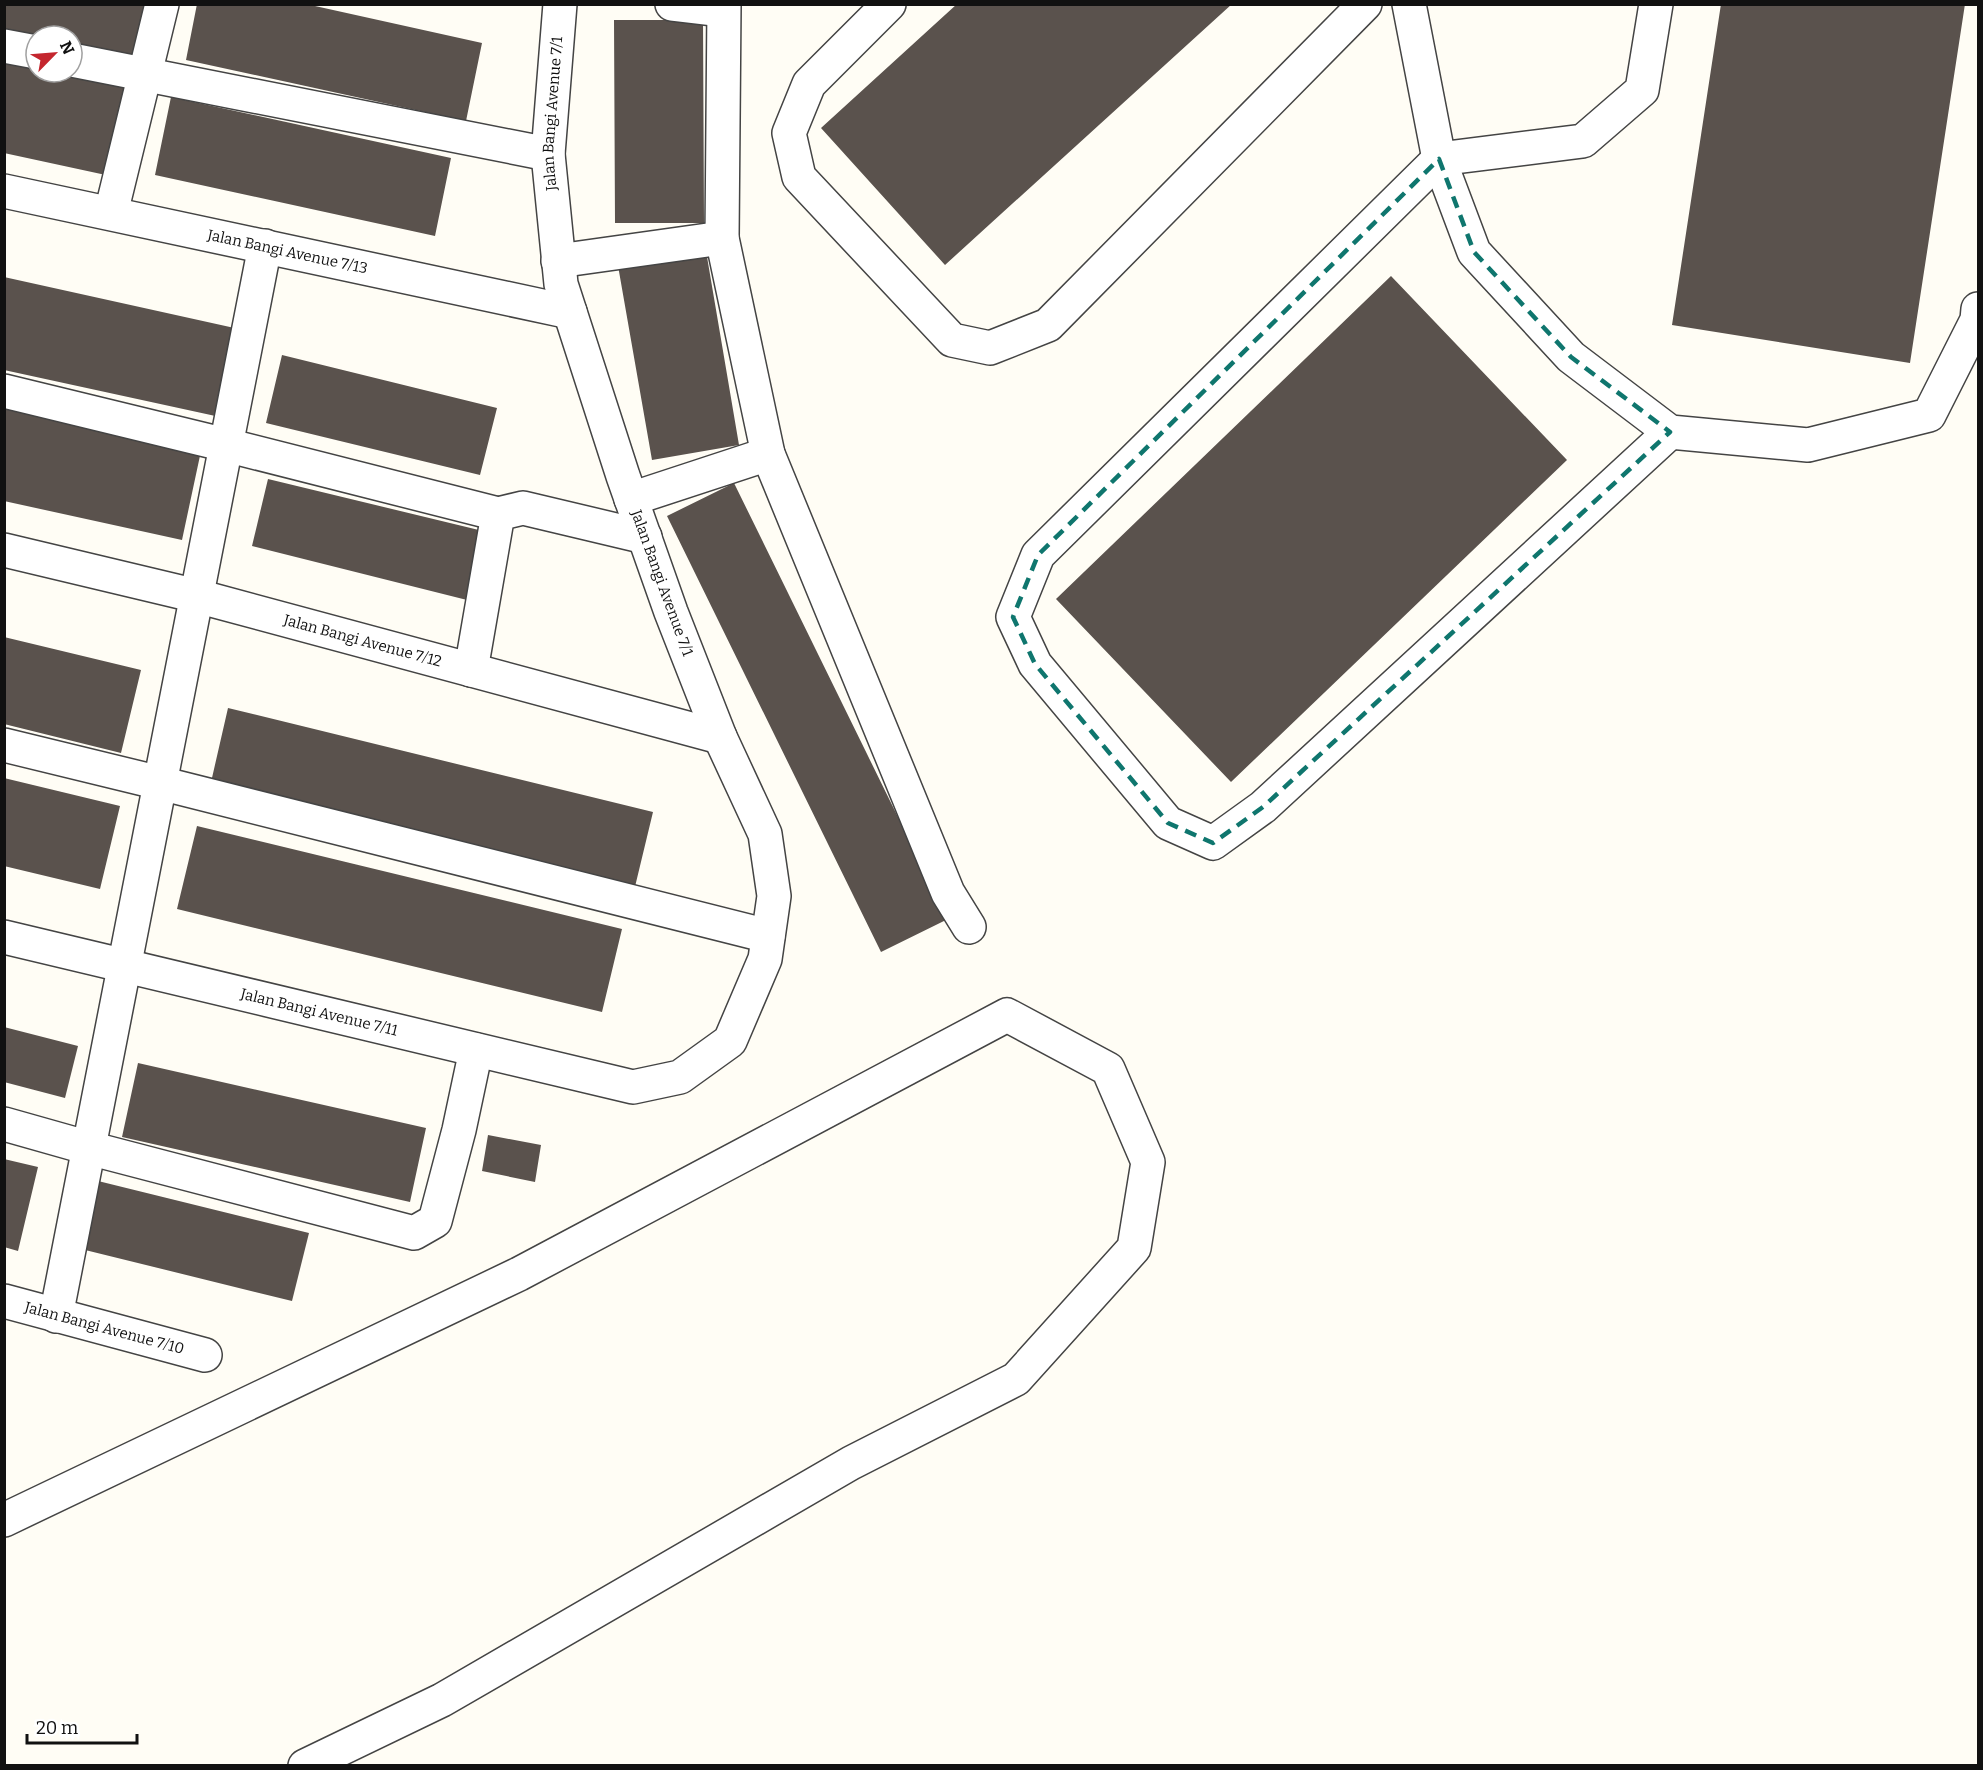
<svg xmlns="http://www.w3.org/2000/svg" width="1983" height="1770" viewBox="0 0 1983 1770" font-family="Bitter,serif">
<rect width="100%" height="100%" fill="#fffdf5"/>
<path fill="#5a524d" d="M 197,4 L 306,4 L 482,43 L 466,121 L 186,60 Z
M 957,4 L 1232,4 L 945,265 L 821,128 Z
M 1721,4 L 1965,4 L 1910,363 L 1672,325 Z
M 4,5 L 154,5 L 142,61 L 72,46 L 72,36 L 36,36 L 4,31 Z
M 614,20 L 703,20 L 704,223 L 615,223 Z
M 4,59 L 36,66 L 36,72 L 62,72 L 134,88 L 115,177 L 4,153 Z
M 171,97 L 451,158 L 435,236 L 155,175 Z
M 705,245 L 739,445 L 652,460 L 617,260 Z
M 1391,276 L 1567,460 L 1231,782 L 1056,599 Z
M 4,277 L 239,329 L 220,417 L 4,370 Z
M 282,355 L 497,408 L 480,475 L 266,423 Z
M 4,408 L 201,451 L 182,540 L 4,501 Z
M 268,479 L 483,531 L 467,600 L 252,546 Z
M 734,483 L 948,919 L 881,952 L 667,516 Z
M 4,637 L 141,670 L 121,753 L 4,724 Z
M 228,708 L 653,812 L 633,895 L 209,791 Z
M 4,778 L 120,806 L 100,889 L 4,866 Z
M 197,826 L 622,929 L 602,1012 L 177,909 Z
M 4,1027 L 78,1046 L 65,1098 L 4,1082 Z
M 138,1063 L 426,1128 L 410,1202 L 122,1137 Z
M 488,1135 L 541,1145 L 535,1182 L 482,1171 Z
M 4,1159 L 38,1167 L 18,1251 L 4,1247 Z
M 94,1180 L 309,1233 L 292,1301 L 77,1248 Z"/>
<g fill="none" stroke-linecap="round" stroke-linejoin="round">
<defs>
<g id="minor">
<path d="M 672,4 L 723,10"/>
<path d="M 724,4 L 722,238 L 768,454 L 948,893 L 969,927"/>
<path d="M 889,4 L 809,84 L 789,133 L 799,177 L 952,340 L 990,348 L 1048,325 L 1365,4"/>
<path d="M 1409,4 L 1439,159 L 1474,252 L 1571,357 L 1670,432 L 1808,445 L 1929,415 L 1977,320 L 1978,309"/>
<path d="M 1656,4 L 1642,90 L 1583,141 L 1439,159 L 1038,555 L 1013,617 L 1035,664 L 1168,823 L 1213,843 L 1263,807 L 1670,432"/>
<path d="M 4,46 L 36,52"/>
<path d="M 72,60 L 548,154"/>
<path id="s1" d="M 4,191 L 570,312"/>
<path d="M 111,213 L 162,4"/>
<path d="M 558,261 L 722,238"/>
<path d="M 4,391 L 226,445 L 498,514"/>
<path d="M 631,499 L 768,454"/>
<path id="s2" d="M 4,550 L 197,596 L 720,737"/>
<path d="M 471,670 L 498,514 L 523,508 L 645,537"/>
<path d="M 4,745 L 160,783 L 768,936"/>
<path id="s3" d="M 4,937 L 633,1087 L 680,1077 L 730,1041 L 765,959 L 774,896 L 765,834 L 720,737 L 671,612 L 623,476 L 561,284 L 548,154 L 560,4"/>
<path d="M 4,1124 L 89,1148 L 414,1233 L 435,1221 L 459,1130 L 476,1050"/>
<path id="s4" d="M 4,1301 L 205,1355"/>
<path d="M 56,1316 L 265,246"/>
<path d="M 4,1520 L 519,1274 L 1007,1015 L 1108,1069 L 1148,1162 L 1134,1248 L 1016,1379 L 851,1463 L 442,1700 L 305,1766"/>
</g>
</defs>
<use href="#minor" stroke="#444" stroke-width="36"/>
<use href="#minor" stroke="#fff" stroke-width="33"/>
</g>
<path fill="none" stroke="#0f766e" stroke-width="4.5" stroke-dasharray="12 8" stroke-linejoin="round" d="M 1439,159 L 1474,252 L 1571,357 L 1670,432 L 1263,807 L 1213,843 L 1168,823 L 1035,664 L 1013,617 L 1038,555 Z"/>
<g text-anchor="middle" stroke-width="6" stroke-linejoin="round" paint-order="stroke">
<g font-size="15" fill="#111" stroke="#fff">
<text dy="5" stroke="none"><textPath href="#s3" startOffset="1730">Jalan Bangi Avenue 7/1</textPath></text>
<text dy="5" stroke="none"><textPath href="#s1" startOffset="290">Jalan Bangi Avenue 7/13</textPath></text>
<text transform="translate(662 583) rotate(70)" y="5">Jalan Bangi Avenue 7/1</text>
<text dy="5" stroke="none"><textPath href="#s2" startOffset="370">Jalan Bangi Avenue 7/12</textPath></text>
<text dy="5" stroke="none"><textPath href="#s3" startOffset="324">Jalan Bangi Avenue 7/11</textPath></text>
<text dy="5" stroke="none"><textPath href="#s4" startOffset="104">Jalan Bangi Avenue 7/10</textPath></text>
</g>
</g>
<rect width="1983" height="1770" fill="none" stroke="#111111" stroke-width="12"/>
<g transform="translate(54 54) rotate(65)"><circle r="28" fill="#ffffff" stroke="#a0a0a0" stroke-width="1.5"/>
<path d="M0-4.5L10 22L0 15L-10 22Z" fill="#c4262e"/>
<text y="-9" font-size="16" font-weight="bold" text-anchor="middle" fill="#111111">N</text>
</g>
<path d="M27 1734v9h110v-9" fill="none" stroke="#111111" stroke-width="3"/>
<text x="36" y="1734" font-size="18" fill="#111111" stroke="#ffffff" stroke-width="4.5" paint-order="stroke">20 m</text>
</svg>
